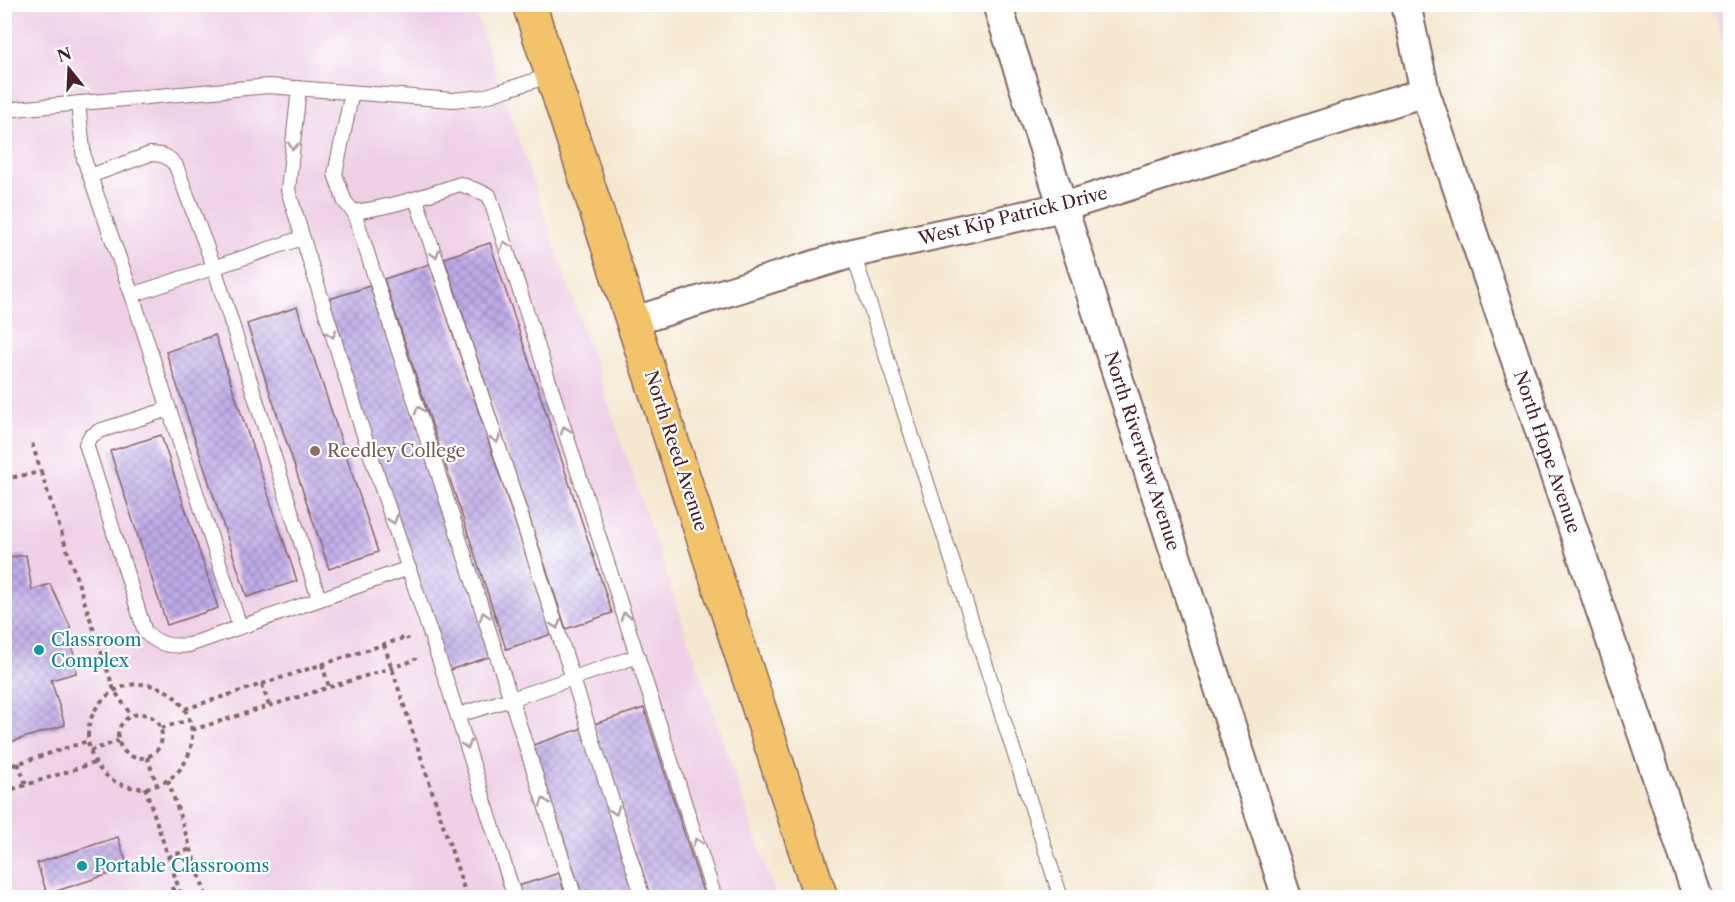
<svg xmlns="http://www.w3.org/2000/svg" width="1735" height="902" viewBox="0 0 1735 902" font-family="'Libre Caslon Text',serif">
<defs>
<pattern id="building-cross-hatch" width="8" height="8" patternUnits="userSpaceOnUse" patternTransform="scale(1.5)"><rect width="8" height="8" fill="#beace8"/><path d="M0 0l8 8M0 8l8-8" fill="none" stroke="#9c8bbc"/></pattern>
</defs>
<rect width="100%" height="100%" fill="#fff"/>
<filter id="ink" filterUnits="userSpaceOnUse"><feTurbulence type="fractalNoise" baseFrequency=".0167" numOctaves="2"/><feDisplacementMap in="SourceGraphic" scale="12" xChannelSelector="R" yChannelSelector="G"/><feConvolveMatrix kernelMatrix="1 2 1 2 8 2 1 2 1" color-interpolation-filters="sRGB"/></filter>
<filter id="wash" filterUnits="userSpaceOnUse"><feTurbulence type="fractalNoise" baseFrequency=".008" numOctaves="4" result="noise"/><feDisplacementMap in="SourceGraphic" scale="24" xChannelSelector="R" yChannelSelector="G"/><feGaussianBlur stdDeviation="1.35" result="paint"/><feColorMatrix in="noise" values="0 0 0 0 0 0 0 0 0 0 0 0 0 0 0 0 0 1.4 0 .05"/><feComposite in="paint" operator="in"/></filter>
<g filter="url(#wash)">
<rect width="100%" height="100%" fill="#f4e8d0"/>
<path fill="#eed0e7" d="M 5,5 L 473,5 L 776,897 L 5,898 Z
M 1712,5 L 1730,5 L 1730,62 Z"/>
<g id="blocks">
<path fill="url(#building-cross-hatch)" d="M 4,205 L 11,222 L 4,224 Z
M 490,243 L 612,613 L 566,629 L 444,258 Z
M 430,264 L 552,634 L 506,649 L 384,279 Z
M 370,286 L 492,656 L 446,671 L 323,301 Z
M 297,307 L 378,552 L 329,569 L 247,324 Z
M 215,335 L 297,581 L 247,597 L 166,352 Z
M 161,435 L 218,608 L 167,625 L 110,451 Z
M 26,555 L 32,590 L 50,584 L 70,626 L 76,673 L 51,680 L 65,725 L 4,744 L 4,558 Z
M 644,708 L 705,898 L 651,898 L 594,724 Z
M 583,728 L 637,898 L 583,898 L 533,745 Z
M 118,837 L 128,868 L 47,894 L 37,863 Z
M 559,873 L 566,898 L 512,898 L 509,889 Z"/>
</g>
</g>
<g filter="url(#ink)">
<use href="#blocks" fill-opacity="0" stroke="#866565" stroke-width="1.5"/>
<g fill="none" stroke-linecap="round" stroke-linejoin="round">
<defs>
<path id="lane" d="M 299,88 L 288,190 L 359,420 L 449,689 L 515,898
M 352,92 L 335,174 L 345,202 L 354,212 C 391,207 425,196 460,184 L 489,195 L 715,898
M 78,103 L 84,159 L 132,295 L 302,238
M 4,110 L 268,86 L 453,100 L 483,97 L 552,75
M 90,176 L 150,154 C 162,154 169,156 176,166 L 214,267 L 319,599
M 416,199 L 507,472 L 643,898
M 354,212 L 575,898
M 853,253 L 1061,898
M 132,295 L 169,409 L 99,431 L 90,437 L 86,444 L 145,632 C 159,645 170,647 189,645 L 409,568
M 169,409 L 240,627
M 458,715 L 511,699 L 638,656"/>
<path id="street" d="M 997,4 L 1287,898
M 1406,4 L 1425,92 L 1698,898
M 634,321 L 853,253 L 1063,207 L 1425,92"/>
<path id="primary" d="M 529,4 L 821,898"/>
</defs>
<use href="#lane" stroke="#866565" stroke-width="16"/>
<use href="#street" stroke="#866565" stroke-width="32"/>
<use href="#primary" stroke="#866565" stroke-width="36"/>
<path stroke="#866565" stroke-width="4" stroke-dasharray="4.5 4.5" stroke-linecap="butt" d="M 41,472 L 114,690 L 131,715
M 4,479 L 41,472 L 32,443
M 384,644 L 467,898
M 322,664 L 329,687
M88 736a52 52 0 1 1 104 0a52 52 0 1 1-104 0Z
M 262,684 L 269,706
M 185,709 L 407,637 L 408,640
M118 736a22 22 0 1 1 44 0a22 22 0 1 1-44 0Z
M 161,728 L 190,720
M 192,730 L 391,668 L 415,660 L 415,658
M 90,751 L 118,741
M 147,757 L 157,785
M 18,763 L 26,785
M 4,768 L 88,741
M 168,780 L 207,898
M 145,787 L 182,898
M 4,792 L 94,763
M 168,857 L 191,849
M 145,898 L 178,887"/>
<use href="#lane" stroke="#fff" stroke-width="14"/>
<use href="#street" stroke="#fff" stroke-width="28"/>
<use href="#primary" stroke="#f2c36a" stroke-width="33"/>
</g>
<defs><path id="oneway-chevron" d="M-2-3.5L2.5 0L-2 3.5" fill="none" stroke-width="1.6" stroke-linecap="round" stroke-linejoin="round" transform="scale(1.5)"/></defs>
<g stroke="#ae9aa0">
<use href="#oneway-chevron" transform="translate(293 146) rotate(96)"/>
<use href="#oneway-chevron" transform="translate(505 245) rotate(-108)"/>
<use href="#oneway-chevron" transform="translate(435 254) rotate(72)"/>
<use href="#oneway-chevron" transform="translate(332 334) rotate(72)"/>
<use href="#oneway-chevron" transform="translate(419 410) rotate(-108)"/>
<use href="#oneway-chevron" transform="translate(565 430) rotate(-108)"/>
<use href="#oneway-chevron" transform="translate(496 439) rotate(72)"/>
<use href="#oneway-chevron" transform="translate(393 520) rotate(71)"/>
<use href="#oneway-chevron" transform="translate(484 616) rotate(-108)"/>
<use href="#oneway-chevron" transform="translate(625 616) rotate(-108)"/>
<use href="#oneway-chevron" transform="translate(556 625) rotate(72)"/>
<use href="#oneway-chevron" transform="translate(467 745) rotate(73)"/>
<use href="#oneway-chevron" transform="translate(544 802) rotate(-108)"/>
<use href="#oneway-chevron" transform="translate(615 811) rotate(72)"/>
<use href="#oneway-chevron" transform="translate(697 842) rotate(-108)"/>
</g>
</g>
<circle fill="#8d6e63" stroke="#fff" stroke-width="2" cx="315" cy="451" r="6"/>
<g fill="#0f9aa8" stroke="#fff" stroke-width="2">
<circle cx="39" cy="650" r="6"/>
<circle cx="82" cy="866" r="6"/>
</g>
<g text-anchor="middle" stroke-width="4.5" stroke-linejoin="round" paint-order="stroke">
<g font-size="18" fill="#4a1f2b" stroke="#fff">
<text transform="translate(1013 216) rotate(-14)" y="6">West Kip Patrick Drive</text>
<text transform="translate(676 451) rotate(72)" y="6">North Reed Avenue</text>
<text transform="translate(1142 451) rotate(72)" y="6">North Riverview Avenue</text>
<text transform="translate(1547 452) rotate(71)" y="6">North Hope Avenue</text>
</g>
<g font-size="18" fill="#785e54" stroke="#fff" text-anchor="start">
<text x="327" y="457">Reedley College</text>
</g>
<g font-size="18" fill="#0d838f" stroke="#fff" text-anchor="start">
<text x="51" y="646">Classroom<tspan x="51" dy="21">Complex</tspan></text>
<text x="94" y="872">Portable Classrooms</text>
</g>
</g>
<rect width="1735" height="902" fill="none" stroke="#fff" stroke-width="24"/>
<g transform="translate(69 69) rotate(342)" stroke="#ffffff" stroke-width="4.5" paint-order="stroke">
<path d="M0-4.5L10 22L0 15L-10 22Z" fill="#4a1f2b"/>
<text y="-9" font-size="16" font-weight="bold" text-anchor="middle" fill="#4a1f2b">N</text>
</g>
</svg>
